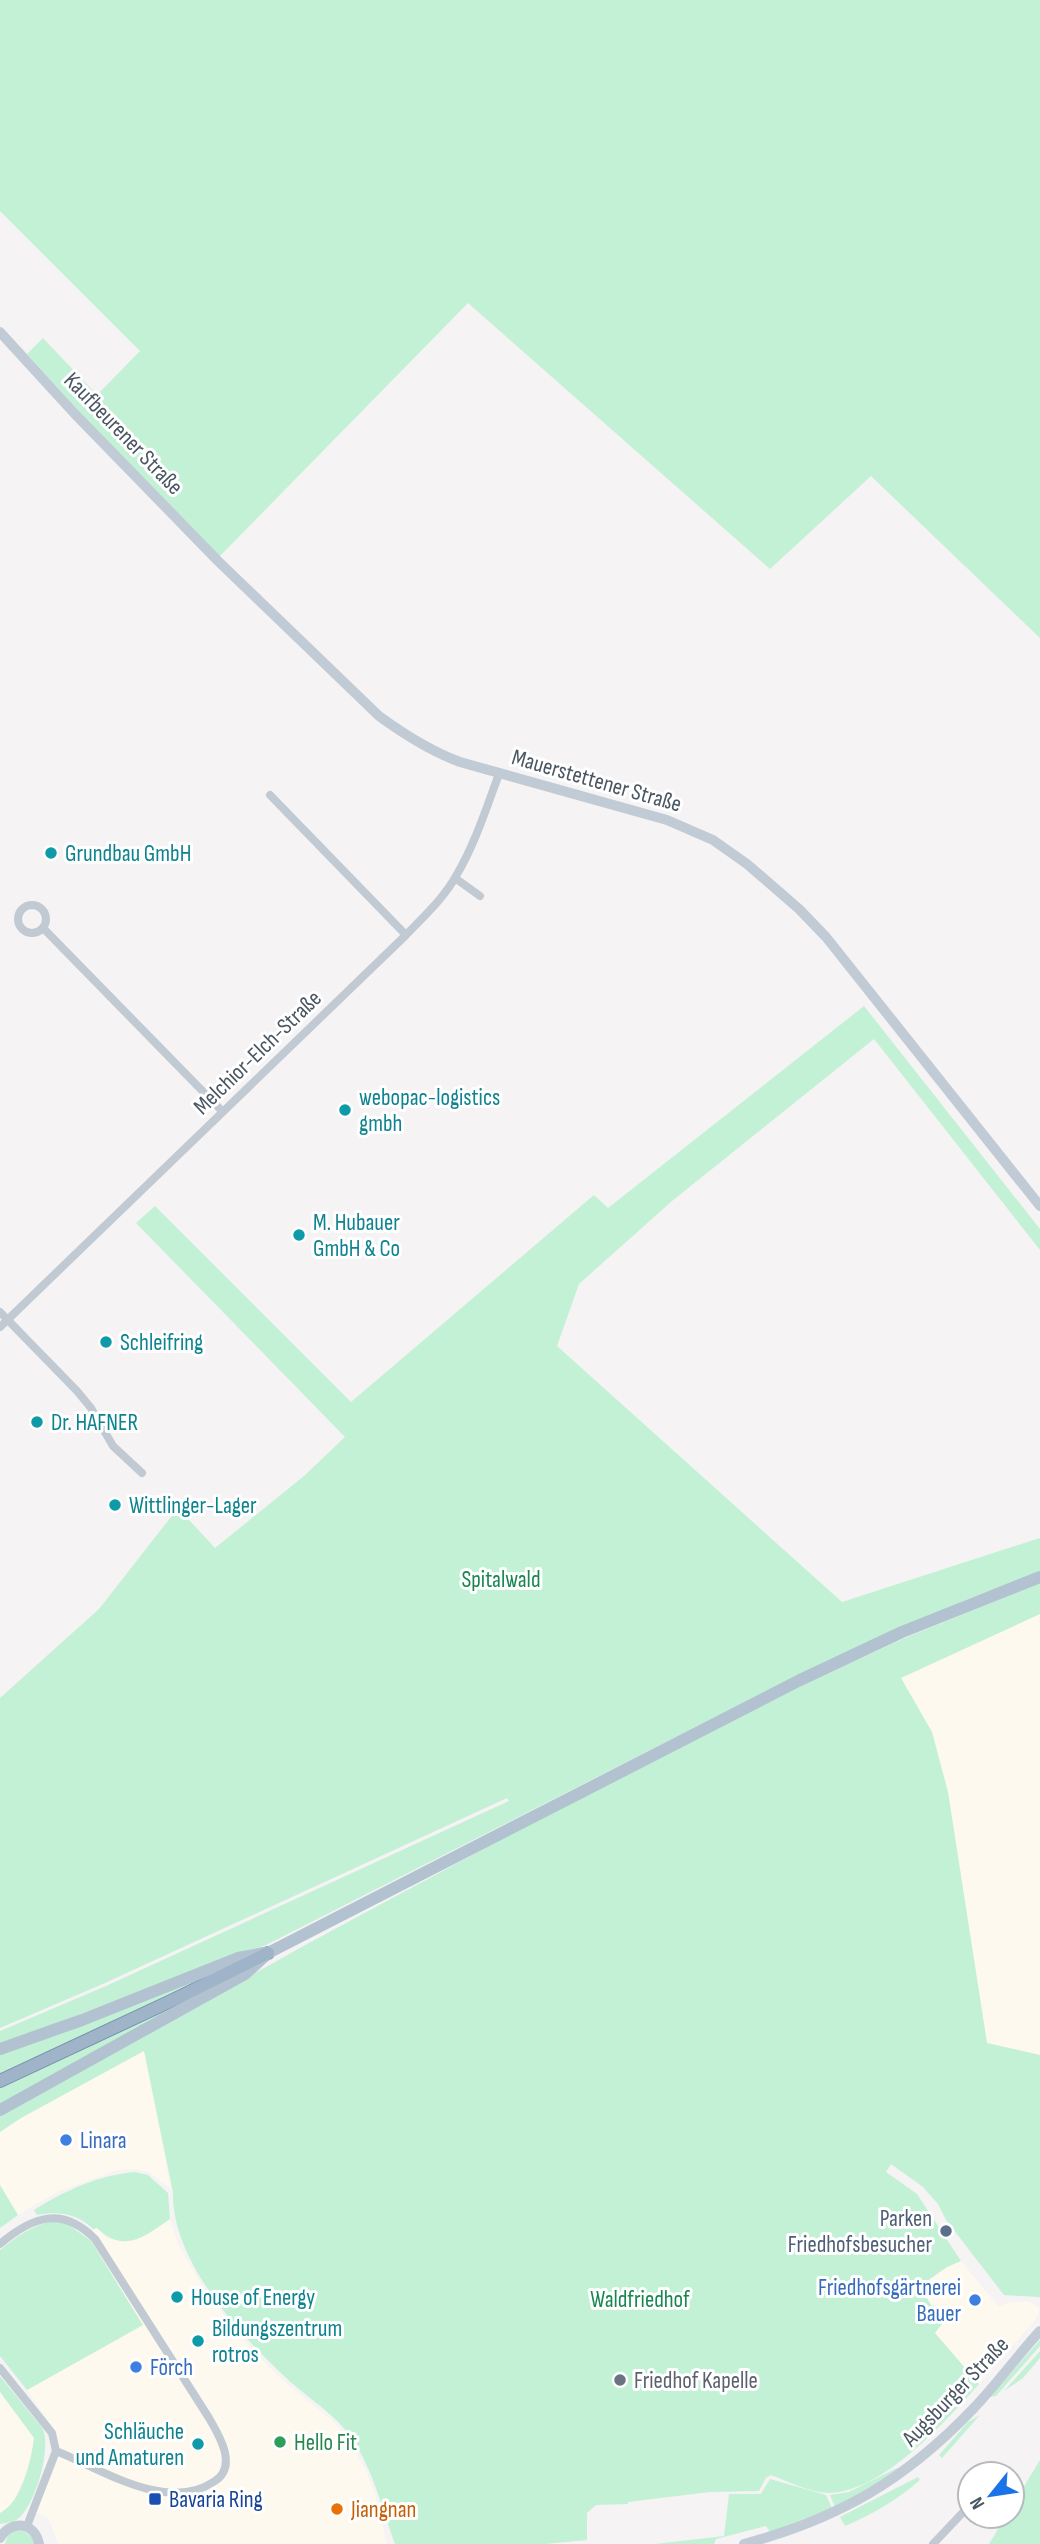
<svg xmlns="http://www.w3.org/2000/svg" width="1040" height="2544" viewBox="0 0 1040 2544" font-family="'Sofia Sans Condensed',sans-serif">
<rect width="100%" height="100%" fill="#f5f3f3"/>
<path fill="#fdf9ef" d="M 1040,1614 L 1040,2055 L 987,2043 L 948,1792 L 932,1732 L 900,1677 Z
M 144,2050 L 171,2189 L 149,2172 L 135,2169 L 117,2170 L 57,2192 L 18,2215 L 0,2185 L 0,2132 L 21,2118 Z
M 170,2219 L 179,2246 L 206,2292 L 242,2338 L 280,2378 L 335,2423 L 345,2435 L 366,2470 L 376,2497 L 387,2544 L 58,2544 L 50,2522 L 46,2517 L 36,2513 L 60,2454 L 55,2431 L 27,2390 L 143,2325 L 85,2234 L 97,2228 L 108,2239 L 141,2238 Z
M 961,2261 L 999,2307 L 1007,2303 L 1029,2301 L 1040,2309 L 1036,2319 L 979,2384 L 934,2333 L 920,2286 L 947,2267 Z
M 0,2392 L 34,2438 L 31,2460 L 12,2506 L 0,2513 Z"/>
<path fill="#c3f1d5" d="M 0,0 L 1040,0 L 1040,638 L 871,476 L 770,569 L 468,303 L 219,557 L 78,410 L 27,354 L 43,338 L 97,395 L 140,351 L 0,211 Z
M 864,1006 L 1040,1229 L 1040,1250 L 874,1039 L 672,1201 L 579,1284 L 557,1346 L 842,1602 L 1040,1538 L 1040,1572 L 968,1599 L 796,1676 L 264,1946 L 236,1954 L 0,2045 L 0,2031 L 106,1986 L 509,1801 L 507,1798 L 105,1983 L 0,2028 L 0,1698 L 99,1609 L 178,1508 L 215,1548 L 304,1476 L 345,1437 L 136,1223 L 155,1206 L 351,1402 L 594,1195 L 608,1208 Z
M 1040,1583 L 1040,1614 L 901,1678 L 932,1732 L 948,1792 L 987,2043 L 1040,2055 L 1040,2297 L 1004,2295 L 946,2220 L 938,2204 L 923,2187 L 891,2164 L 886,2172 L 917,2194 L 961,2261 L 947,2267 L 920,2286 L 942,2324 L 935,2333 L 979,2384 C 946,2421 881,2494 827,2493 C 808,2492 788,2481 771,2475 L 766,2478 L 759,2491 L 710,2492 L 628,2502 L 628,2504 L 596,2505 L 587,2513 L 587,2540 L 545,2544 L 395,2544 C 381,2506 372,2464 347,2432 C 329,2409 303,2395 283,2375 C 237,2332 171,2258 173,2192 L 144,2051 L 21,2118 L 0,2132 L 0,2116 L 307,1944 L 515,1832 L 800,1686 L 907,1637 Z
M 205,1975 L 208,1978 L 0,2074 L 0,2052 Z
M 166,2010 L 167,2012 L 0,2104 L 0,2087 Z
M 135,2172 L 148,2175 L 168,2193 L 170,2219 C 144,2237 124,2254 97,2228 L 93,2229 C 77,2213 58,2211 37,2215 L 34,2210 C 64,2191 99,2175 135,2172 Z
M 0,2185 L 18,2215 L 0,2228 Z
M 54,2221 L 69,2225 L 91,2241 L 143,2325 L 27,2390 L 0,2356 L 0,2250 C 17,2236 33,2225 54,2221 Z
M 1040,2340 L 1040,2346 L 996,2396 L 990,2397 Z
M 1040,2351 L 1040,2358 L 1023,2378 L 1004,2391 Z
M 0,2376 L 43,2429 C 51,2450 36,2500 21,2516 C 16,2522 7,2523 0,2524 L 0,2513 C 22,2502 31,2461 34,2438 L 0,2392 Z
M 980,2415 L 942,2458 L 939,2455 L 968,2422 Z
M 1040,2460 L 1040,2544 L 989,2544 L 1006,2516 L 1012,2516 L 1012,2506 Z
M 897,2468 L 899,2470 L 835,2507 L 830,2495 L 849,2492 Z
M 918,2477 L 920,2480 C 897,2500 873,2514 845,2526 L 840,2517 Z
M 770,2479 L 826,2495 L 832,2508 L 770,2532 L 766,2526 L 716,2539 L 714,2544 L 655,2544 L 724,2536 L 729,2494 L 761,2494 Z
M 16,2530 C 26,2531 31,2534 34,2544 L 5,2544 L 8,2535 Z"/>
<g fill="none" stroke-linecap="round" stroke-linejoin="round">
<defs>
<path id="trunk" d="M 0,2081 L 173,2000 L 268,1953"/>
</defs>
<use href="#trunk" stroke="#7690ad" stroke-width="14"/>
<path stroke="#c1cad2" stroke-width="8" d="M 270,795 L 406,935
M 455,878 L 480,896
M18 919a14 14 0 1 1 28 0a14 14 0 1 1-28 0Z
M 43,928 L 223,1112
M 0,1312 L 77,1391 L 91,1408 L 113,1446 L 142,1473
M 0,1327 L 406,935 C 423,917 444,898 456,876 C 475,844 486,809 499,774
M 0,2244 C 33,2216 62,2206 95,2239 L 209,2418 C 219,2435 238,2466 215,2481 C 167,2514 102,2469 56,2451
M 0,2368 L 52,2433 L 56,2451 L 27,2526
M 933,2544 L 969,2506"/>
<path stroke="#c1cbd6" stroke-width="10" d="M 0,332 L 74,413 L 218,561 L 379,716 C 405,735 430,751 460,762 L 667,820 L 713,840 L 747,864 L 799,909 L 826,937 L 1040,1206
M 0,2538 C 11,2519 35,2522 39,2544
M 744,2544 C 840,2518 905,2480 973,2409 C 997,2384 1017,2356 1040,2331"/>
<path stroke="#b3c2d1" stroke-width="12" d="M 0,2049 L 82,2020 L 238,1958 L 264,1953
M 0,2110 L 245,1974 L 268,1953 L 798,1681 L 902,1632 L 1040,1577"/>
<use href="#trunk" stroke="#9fb4c9" stroke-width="12"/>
</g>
<g fill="#0f9aa8" stroke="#fff" stroke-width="2.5">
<circle cx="51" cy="853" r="7"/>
<circle cx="345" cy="1110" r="7"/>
<circle cx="299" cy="1235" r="7"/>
<circle cx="106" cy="1342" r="7"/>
<circle cx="37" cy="1422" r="7"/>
<circle cx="115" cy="1505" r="7"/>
<circle cx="177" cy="2297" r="7"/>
<circle cx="198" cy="2341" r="7"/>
<circle cx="198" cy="2444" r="7"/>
</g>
<g fill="#3f7fe0" stroke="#fff" stroke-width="2.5">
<circle cx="66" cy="2140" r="7"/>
<circle cx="975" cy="2300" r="7"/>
<circle cx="136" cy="2367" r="7"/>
</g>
<circle fill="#5c6f8a" stroke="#fff" stroke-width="2.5" cx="946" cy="2231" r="7"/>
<circle fill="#6b7280" stroke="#fff" stroke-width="2.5" cx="620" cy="2380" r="7"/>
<circle fill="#2e9e5b" stroke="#fff" stroke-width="2.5" cx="280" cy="2442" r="7"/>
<rect fill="#1a4fb4" stroke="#fff" stroke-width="2.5" x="148" y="2492" width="14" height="14" rx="3.5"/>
<circle fill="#e8710a" stroke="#fff" stroke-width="2.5" cx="337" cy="2509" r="7"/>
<g text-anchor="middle" stroke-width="6" stroke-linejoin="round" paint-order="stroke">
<g font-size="23" fill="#4a5661" stroke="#fff">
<text transform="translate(124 433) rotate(46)" y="8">Kaufbeurener Straße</text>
<text transform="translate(597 780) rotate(16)" y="8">Mauerstettener Straße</text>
<text transform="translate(257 1052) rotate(-44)" y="8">Melchior-Elch-Straße</text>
<text transform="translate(955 2391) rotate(-46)" y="8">Augsburger Straße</text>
</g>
<g font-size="23" fill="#0d838f" stroke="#fff" text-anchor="start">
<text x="65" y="861">Grundbau GmbH</text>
<text x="359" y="1105">webopac-logistics<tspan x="359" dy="26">gmbh</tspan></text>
<text x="313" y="1230">M. Hubauer<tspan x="313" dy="26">GmbH &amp; Co</tspan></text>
<text x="120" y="1350">Schleifring</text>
<text x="51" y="1430">Dr. HAFNER</text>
<text x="129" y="1513">Wittlinger-Lager</text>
<text x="191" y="2305">House of Energy</text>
<text x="212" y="2336">Bildungszentrum<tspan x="212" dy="26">rotros</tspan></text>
<text x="184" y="2439" text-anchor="end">Schläuche<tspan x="184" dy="26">und Amaturen</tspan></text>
</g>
<g font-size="23" fill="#17864f" stroke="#fff">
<text x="501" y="1587">Spitalwald</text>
<text x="640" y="2307">Waldfriedhof</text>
</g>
<g font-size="23" fill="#366cbe" stroke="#fff" text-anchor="start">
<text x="80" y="2148">Linara</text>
<text x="961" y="2295" text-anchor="end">Friedhofsgärtnerei<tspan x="961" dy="26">Bauer</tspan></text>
<text x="150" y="2375">Förch</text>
</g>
<g font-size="23" fill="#4e5e75" stroke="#fff" text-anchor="end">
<text x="932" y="2226">Parken<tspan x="932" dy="26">Friedhofsbesucher</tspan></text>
</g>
<g font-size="23" fill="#5b616d" stroke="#fff" text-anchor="start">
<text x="634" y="2388">Friedhof Kapelle</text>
</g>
<g font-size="23" fill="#27864d" stroke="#fff" text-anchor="start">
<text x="294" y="2450">Hello Fit</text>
</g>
<g font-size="23" fill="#164399" stroke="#fff" text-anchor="start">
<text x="169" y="2507">Bavaria Ring</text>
</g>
<g font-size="23" fill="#c56008" stroke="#fff" text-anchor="start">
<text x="351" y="2517">Jiangnan</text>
</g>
</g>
<g transform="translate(991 2495) rotate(240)"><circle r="33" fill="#ffffff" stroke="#b7bbc0" stroke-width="2"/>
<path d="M0-5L12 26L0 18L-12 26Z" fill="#1a73e8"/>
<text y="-10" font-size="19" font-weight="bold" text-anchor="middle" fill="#4a5661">N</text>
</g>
</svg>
